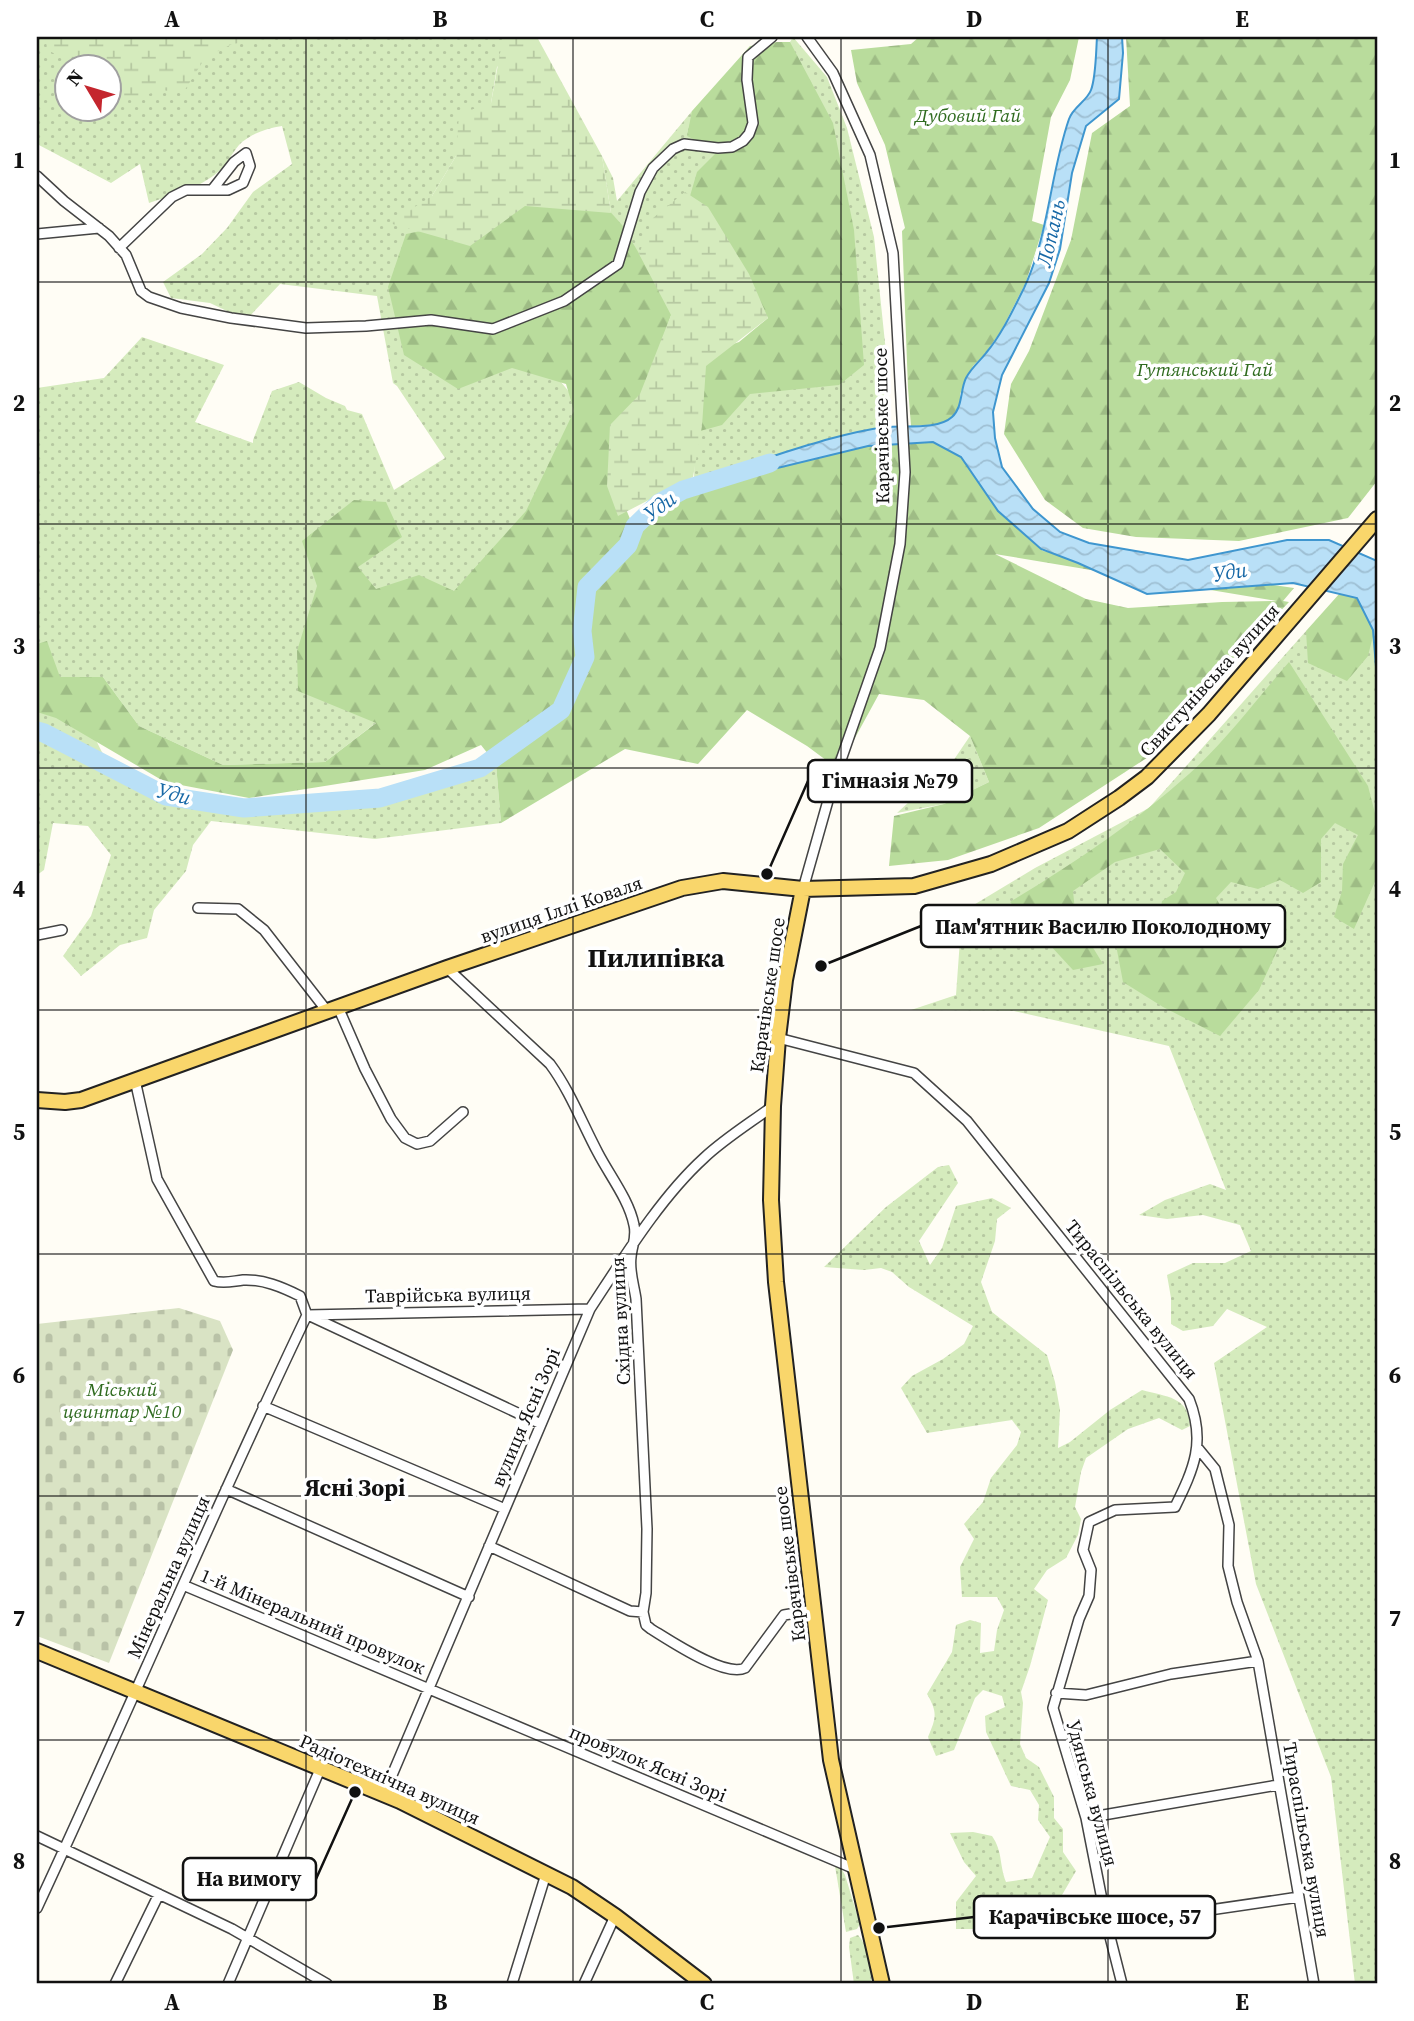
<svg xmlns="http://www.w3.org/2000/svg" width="1414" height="2021" viewBox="0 0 1414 2021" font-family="'Source Serif 4',serif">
<defs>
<pattern id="grass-dots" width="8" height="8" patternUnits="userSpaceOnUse" patternTransform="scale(1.75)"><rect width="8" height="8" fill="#d5ebbd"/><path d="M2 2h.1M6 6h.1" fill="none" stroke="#b6c8a1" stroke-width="1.8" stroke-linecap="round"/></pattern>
<pattern id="forest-firs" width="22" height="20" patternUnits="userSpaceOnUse" patternTransform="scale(1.75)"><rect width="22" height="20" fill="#b9dc9c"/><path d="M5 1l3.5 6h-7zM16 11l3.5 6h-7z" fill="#9ebc85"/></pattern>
<pattern id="wetland-marsh" width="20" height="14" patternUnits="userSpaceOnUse" patternTransform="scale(1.75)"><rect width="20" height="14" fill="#d5ebbd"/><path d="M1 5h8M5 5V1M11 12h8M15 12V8" fill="none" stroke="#b6c8a1"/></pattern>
<pattern id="cemetery-stones" width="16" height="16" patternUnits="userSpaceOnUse" patternTransform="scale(1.75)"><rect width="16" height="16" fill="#d9e3c4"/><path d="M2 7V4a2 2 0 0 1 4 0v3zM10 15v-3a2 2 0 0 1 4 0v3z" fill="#b9c2a7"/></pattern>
<pattern id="water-waves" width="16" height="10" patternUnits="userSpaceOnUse" patternTransform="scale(1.75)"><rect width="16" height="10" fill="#b9e0f7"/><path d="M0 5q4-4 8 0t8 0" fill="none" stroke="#9ebfd3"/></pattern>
</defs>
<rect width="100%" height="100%" fill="#fffdf5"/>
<path fill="url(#grass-dots)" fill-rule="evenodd" d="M 37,37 L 528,37 L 497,67 L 491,103 L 456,156 L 432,196 L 434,205 L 557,377 L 578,403 L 542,498 L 377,722 L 325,762 L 223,765 L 139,726 L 103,677 L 64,677 L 107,762 L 37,727 L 37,388 L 104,378 L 142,337 L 224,365 L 195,422 L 253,443 L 253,440 L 272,391 L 299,382 L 326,398 L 345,406 L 347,410 L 362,414 L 394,490 L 445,458 L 397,386 L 393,383 L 377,296 L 280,284 L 246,320 L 210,303 L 171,298 L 163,282 L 202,254 L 227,228 L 253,192 L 292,164 L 282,126 C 268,128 253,133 242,142 C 233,150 228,164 218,172 C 200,188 172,195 149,203 L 140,164 L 111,183 L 37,144 ZM 66,66 L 108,66 L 108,108 L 66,108 Z
M 793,37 L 827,77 L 847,128 L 874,237 L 887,362 L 882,428 L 694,482 L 695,428 L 739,388 L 800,366 L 790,42 Z
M 692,111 L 724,144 L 690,196 L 639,254 L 611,213 L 602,156 L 613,178 L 617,201 Z
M 1306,631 L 1374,632 L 1377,673 L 1377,1984 L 1355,1984 L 1331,1777 L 1256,1584 L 1214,1363 L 1267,1327 L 1227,1309 L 1213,1326 L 1183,1331 L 1171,1324 L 1171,1298 L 1167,1275 L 1193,1263 L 1225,1263 L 1251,1251 L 1240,1225 L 1203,1215 L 1167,1219 L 1139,1215 L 1165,1200 L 1210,1184 L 1226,1190 L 1169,1046 L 1014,1011 L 911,1010 L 956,995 L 962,912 L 1035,868 L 1149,808 Z
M 37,736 L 44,738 L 160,802 L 261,815 L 363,805 L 496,764 L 501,823 L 375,839 L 211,821 L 193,845 L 186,871 L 154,910 L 147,938 L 120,945 L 81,976 L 63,956 L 91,916 L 111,855 L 88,826 L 53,823 L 44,870 L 37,875 Z
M 970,736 L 989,782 L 944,804 L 897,813 L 953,761 Z
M 949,1165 L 958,1183 L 919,1241 L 930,1265 L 942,1248 L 956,1206 L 992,1198 L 1011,1208 L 997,1219 L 995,1241 L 981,1282 L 992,1312 L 1047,1355 L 1055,1382 L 1060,1410 L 1058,1448 L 1070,1442 L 1110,1410 L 1142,1390 C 1166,1397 1189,1396 1190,1426 L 1182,1430 L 1159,1418 L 1128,1429 L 1086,1458 L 1081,1472 L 1075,1507 L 1081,1519 L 1078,1535 L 1066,1558 L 1047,1570 L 1034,1589 L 1048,1600 L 1030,1666 L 1021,1692 L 1023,1703 L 1020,1744 L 1026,1758 L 1039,1767 L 1054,1797 L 1054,1818 L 1063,1829 L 1063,1852 L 1076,1871 L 1062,1895 L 1026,1904 L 987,1929 L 956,1929 L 956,1902 L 976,1876 L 964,1862 L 950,1833 L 973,1832 L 992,1836 C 1003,1852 999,1864 1006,1882 L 1032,1878 L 1050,1837 L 1038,1820 L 1039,1805 L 1030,1790 L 1011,1786 L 986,1732 L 985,1716 L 1005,1707 L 1002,1696 L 983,1690 L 975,1698 L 954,1750 L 936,1756 L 928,1737 C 936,1718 938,1713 927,1694 L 952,1652 L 956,1625 L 970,1620 L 981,1623 L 980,1653 L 994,1651 L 997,1630 L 1004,1610 L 997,1597 L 962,1597 L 960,1567 L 974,1539 L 964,1524 L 983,1502 L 991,1478 L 1017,1445 L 1021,1432 L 1012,1420 L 927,1433 L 901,1388 L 912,1376 L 943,1359 L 964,1344 L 973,1326 L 909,1287 L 892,1272 L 881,1268 L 864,1270 L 824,1267 L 886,1207 L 938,1167 Z
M 835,1866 L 841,1868 L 845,1875 L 860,1924 L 857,1929 L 846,1932 Z
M 858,1935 C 869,1947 873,1969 871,1984 L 854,1984 L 849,1947 L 850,1938 Z"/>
<path fill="url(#forest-firs)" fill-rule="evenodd" d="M 919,37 L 1079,37 L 1070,80 L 1051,117 L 1032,221 L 1044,225 L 1026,282 L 1001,331 L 984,355 L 973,366 L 960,394 L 960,406 L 953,417 L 940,424 L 911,426 L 908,388 L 902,231 L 905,228 L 885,145 L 857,83 L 851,50 L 911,44 Z
M 1126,37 L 1377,37 L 1377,481 L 1348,518 L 1239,541 L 1136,537 L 1083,528 L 1045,500 L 1004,434 L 1011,384 L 1029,351 L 1071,240 L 1092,133 L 1130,106 Z
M 777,42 L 790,42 L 833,123 L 854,230 L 864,365 L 839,385 L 750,394 L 722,425 L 689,434 L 688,359 L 739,342 L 768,318 L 708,215 L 690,196 L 697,172 L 718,151 L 687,136 L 692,111 L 750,46 Z
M 576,173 L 622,225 L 673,310 L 613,478 L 638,538 L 645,526 L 668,504 L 708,484 L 868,446 L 933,442 L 961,457 L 998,511 L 1043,551 L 1294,588 L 1283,601 L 1289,602 L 1238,656 L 1159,750 L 1039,828 L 948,860 L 889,866 L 894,816 L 944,804 L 989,782 L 970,736 L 924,700 L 879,694 L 838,769 L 807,746 L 747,710 L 698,764 L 625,749 L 501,823 L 496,764 L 481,745 L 425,770 L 249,798 L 165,782 L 56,718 L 37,712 L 37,644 L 47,641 L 60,677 L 103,677 L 139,726 L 223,765 L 325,762 L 376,723 L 298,691 L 297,651 L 317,586 L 302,541 L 354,500 L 386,502 L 402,537 L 358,567 L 376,589 L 419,575 L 454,591 L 526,511 L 574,411 L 566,384 L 512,368 L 458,389 L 404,355 L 388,287 L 406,234 L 460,223 ZM 636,541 C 622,565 590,583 590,610 L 584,585 ZM 995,554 L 1277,601 L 1222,602 L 1128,608 L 1086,599 ZM 590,672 L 532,741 L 499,762 Z
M 1340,593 L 1357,598 L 1374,632 L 1368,656 L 1347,681 L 1308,663 L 1306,631 Z
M 1289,662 L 1368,786 L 1377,821 L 1377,877 L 1354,929 L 1334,917 L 1342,891 L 1343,864 L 1358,835 L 1335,823 L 1321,839 L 1321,882 L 1303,893 L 1280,880 L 1258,889 L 1231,882 L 1216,898 L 1227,917 L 1263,917 L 1287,929 L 1259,990 L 1220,1036 L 1163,1007 L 1123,982 L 1116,945 L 1142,934 L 1159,918 L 1162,901 L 1176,892 L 1185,873 L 1160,849 L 1115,862 L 1073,891 L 1076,920 L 1103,964 L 1073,970 L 1010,902 C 1074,863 1133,824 1189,774 C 1225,742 1257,699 1289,662 Z"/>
<path fill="url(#wetland-marsh)" d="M 46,37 L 274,37 L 273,38 L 232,44 L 205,58 L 183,93 L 162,90 L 121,102 L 114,76 L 109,74 L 108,66 C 85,66 67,60 47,50 Z
M 503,37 L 537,37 L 602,156 L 611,213 L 525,206 L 470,246 L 389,223 L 432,196 L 456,156 L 459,114 L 491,103 Z
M 685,192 L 708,207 L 749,274 L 768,318 L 706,366 L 702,426 L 693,477 L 618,516 L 607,486 L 610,425 L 640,394 L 671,315 L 639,254 L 653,218 Z"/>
<path fill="url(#cemetery-stones)" d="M 179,1308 L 220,1321 L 233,1350 L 109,1663 L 37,1636 L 37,1324 Z"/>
<path fill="url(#water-waves)" stroke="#3f96cf" stroke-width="2" d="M 1097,37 L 1122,37 L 1123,53 L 1119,99 L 1086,126 L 1072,173 L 1060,249 L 1049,283 L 1002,375 L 993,412 L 995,438 L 1002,467 L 1033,509 L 1060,532 L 1089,543 L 1188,560 L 1287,540 L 1329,540 L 1375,560 L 1377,562 L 1377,679 L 1373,630 L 1357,598 L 1293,583 L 1147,594 L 1078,563 L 1041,549 L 998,511 L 961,457 L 933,442 L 868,446 L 753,474 L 741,466 C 788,452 836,434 885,427 C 904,425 938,430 952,417 C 963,407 960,390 966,378 C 971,368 980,361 986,353 C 1002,334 1013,310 1024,288 C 1049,235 1050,174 1069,119 C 1073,107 1087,101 1091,90 C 1096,77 1096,51 1097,37 Z"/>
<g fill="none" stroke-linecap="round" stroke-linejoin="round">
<path stroke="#b9e0f7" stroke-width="19" d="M 37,731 L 44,733 L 166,796 L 244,808 L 380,798 L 480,768 L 561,710 L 585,657 L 582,631 L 587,587 L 628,545 L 635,526 L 659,503 L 683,490 L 770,463"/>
<defs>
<path id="street" d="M 37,176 L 64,201 L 109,236 L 126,255 L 141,291 L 149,297 L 181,308 L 231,318 L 306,328 L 366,326 L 431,320 L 493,329 L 564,301 L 618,264 L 640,192 L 653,168 L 673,149 L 684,144 L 718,148 L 732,147 L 743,141 L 749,134 L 753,123 L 747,80 L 748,57 L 772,37
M 37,234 L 99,228
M 119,248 L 172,197 L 186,190 L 212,190 L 234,162 L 246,153 L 250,166 L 243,183 L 228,190 L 212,190
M 803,889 L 833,783 L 880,648 L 900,544 L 905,472 L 893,253 L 870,155 L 833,73 L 807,37
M 198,908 L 238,909 L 264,930 L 327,1011
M 37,935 L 62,930
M 447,968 L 550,1064 C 570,1091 582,1123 598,1153 C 610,1176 629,1200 634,1225 C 637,1237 632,1245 631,1257 C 629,1271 634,1285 636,1299 L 647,1529 L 646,1593 L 643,1612
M 338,1007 L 365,1069 L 391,1119 L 405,1138 L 417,1144 L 430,1141 L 463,1112
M 778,1038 L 914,1073 L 967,1121 L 1189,1399 C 1206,1442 1194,1468 1175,1507 L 1115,1510 L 1089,1522 L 1083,1550 L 1091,1570 L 1089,1596 L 1079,1619 L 1053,1708 L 1086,1818 L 1107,1925 L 1122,1984
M 307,1315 L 590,1309
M 308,1315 L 541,1424
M 263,1406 L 505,1509
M 1197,1447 L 1215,1469 L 1229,1525 L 1228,1566 L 1237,1602 L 1258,1661 L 1314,1984
M 226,1489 L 469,1597
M 489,1546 L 630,1611 L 643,1612 L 646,1625 L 651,1629 C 669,1640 725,1678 745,1668 L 784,1615 L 814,1610
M 183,1585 L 855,1869
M 1056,1693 L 1086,1695 L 1171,1674 L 1258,1661
M 384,1794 L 590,1309 C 623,1259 660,1198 704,1158 C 724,1139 750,1123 773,1106
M 1086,1818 L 1278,1785
M 37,1836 L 232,1929 L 327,1984
M 37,1908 C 129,1711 213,1511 307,1315 L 300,1296 C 282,1287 263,1279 243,1280 C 233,1281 225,1284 214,1281 L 157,1179 L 135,1080
M 1107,1925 L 1299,1897
M 115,1984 L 159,1894
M 228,1984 L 321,1767
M 512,1984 L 546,1874
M 584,1984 L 615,1916"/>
<path id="primary" d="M 803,889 L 785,980 L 778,1038 L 773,1106 L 771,1200 L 776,1282 L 831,1760 L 882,1984
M 37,1100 L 65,1102 L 81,1100 L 447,968 L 682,888 L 723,881 L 803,889 L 914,886 L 991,864 L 1068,831 L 1119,798 L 1147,777 L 1209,714 L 1377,519
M 37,1651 L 400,1801 L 572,1887 L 615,1916 L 704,1984"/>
</defs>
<use href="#street" stroke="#444" stroke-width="12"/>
<use href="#primary" stroke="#222" stroke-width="18"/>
<use href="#street" stroke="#fff" stroke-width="9"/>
<use href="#primary" stroke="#f9d66b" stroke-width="14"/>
</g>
<path fill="none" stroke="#111" stroke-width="2" stroke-opacity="0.55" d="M 306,37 L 306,1984M 573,37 L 573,1984M 841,37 L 841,1984M 1108,37 L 1108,1984M 37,282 L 1377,282M 37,524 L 1377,524M 37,768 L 1377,768M 37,1010 L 1377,1010M 37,1254 L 1377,1254M 37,1496 L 1377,1496M 37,1740 L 1377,1740"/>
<g text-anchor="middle" stroke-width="7" stroke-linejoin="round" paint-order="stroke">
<g font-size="19" font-style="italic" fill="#2f6b1f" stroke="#fff">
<text x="968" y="122">Дубовий Гай</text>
<text x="1205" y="376">Гутянський Гай</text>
<text x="122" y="1396">Міський<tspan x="122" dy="22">цвинтар №10</tspan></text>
</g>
<g font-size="19" fill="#111" stroke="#fff">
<text transform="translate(881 426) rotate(-91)" y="7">Карачівське шосе</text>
<text transform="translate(1209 680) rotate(-48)" y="7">Свистунівська вулиця</text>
<text transform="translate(561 909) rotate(-19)" y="7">вулиця Іллі Коваля</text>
<text transform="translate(767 995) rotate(-82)" y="7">Карачівське шосе</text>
<text transform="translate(448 1294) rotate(-1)" y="7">Таврійська вулиця</text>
<text transform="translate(1132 1299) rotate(51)" y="7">Тираспільська вулиця</text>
<text transform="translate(620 1321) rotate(-93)" y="7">Східна вулиця</text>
<text transform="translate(525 1417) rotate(-67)" y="7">вулиця Ясні Зорі</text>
<text transform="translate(789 1564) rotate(-97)" y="7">Карачівське шосе</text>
<text transform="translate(168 1577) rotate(-66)" y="7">Мінеральна вулиця</text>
<text transform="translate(313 1621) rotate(23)" y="7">1-й Мінеральний провулок</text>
<text transform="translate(648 1763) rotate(23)" y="7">провулок Ясні Зорі</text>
<text transform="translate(390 1779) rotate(24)" y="7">Радіотехнічна вулиця</text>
<text transform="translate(1093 1793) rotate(75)" y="7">Удянська вулиця</text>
<text transform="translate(1307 1840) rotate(80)" y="7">Тираспільська вулиця</text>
</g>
<g font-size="21" font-style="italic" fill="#1768a6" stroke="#fff">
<text transform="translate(1051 233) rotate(-77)" y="7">Лопань</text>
<text transform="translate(660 506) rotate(-36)" y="7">Уди</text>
<text transform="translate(1230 572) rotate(-8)" y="7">Уди</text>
<text transform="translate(174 794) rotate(15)" y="7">Уди</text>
</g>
<g font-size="23" font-weight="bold" fill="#111" stroke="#fff">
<text x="355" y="1496">Ясні Зорі</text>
</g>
<g font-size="26" font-weight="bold" fill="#111" stroke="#fff">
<text x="656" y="967">Пилипівка</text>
</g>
</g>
<path fill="none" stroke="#111" stroke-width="2.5" d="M767 874L808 781M821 966L921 926M355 1792L316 1879M879 1928L974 1917"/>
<g fill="#111" stroke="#fff" stroke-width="2.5">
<circle cx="767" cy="874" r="7"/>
<circle cx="821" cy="966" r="7"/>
<circle cx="355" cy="1792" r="7"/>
<circle cx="879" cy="1928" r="7"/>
</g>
<g fill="#fff" stroke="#111" stroke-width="2.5">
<rect x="808" y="760" width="164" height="42" rx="7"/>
<rect x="921" y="905" width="364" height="42" rx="7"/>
<rect x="183" y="1858" width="133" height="42" rx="7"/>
<rect x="974" y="1896" width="241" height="42" rx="7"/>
</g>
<g font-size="21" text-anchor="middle" font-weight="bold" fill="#111">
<text x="890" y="788">Гімназія №79</text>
<text x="1103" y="934">Пам'ятник Василю Поколодному</text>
<text x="249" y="1886">На вимогу</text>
<text x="1095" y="1924">Карачівське шосе, 57</text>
</g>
<rect width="1414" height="2021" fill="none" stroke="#ffffff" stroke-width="77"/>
<g transform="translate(88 88) rotate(308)"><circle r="33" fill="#ffffff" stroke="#a0a0a0" stroke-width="2"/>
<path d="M0-5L12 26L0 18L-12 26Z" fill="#c4262e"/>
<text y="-10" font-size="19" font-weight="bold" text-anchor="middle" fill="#111111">N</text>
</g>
<rect x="38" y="38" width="1338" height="1944" fill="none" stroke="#111" stroke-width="2.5"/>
<g font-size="23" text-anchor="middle" font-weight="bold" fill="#111">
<text x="172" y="27">A</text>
<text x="440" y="27">B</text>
<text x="707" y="27">C</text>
<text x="974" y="27">D</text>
<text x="1242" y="27">E</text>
<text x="19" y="168">1</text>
<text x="1395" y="168">1</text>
<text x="19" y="411">2</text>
<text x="1395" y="411">2</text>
<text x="19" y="654">3</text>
<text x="1395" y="654">3</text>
<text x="19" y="897">4</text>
<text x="1395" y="897">4</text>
<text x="19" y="1140">5</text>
<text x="1395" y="1140">5</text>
<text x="19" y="1383">6</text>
<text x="1395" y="1383">6</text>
<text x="19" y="1626">7</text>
<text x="1395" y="1626">7</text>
<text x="19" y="1869">8</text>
<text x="1395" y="1869">8</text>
<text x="172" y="2010">A</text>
<text x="440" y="2010">B</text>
<text x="707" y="2010">C</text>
<text x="974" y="2010">D</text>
<text x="1242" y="2010">E</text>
</g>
</svg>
